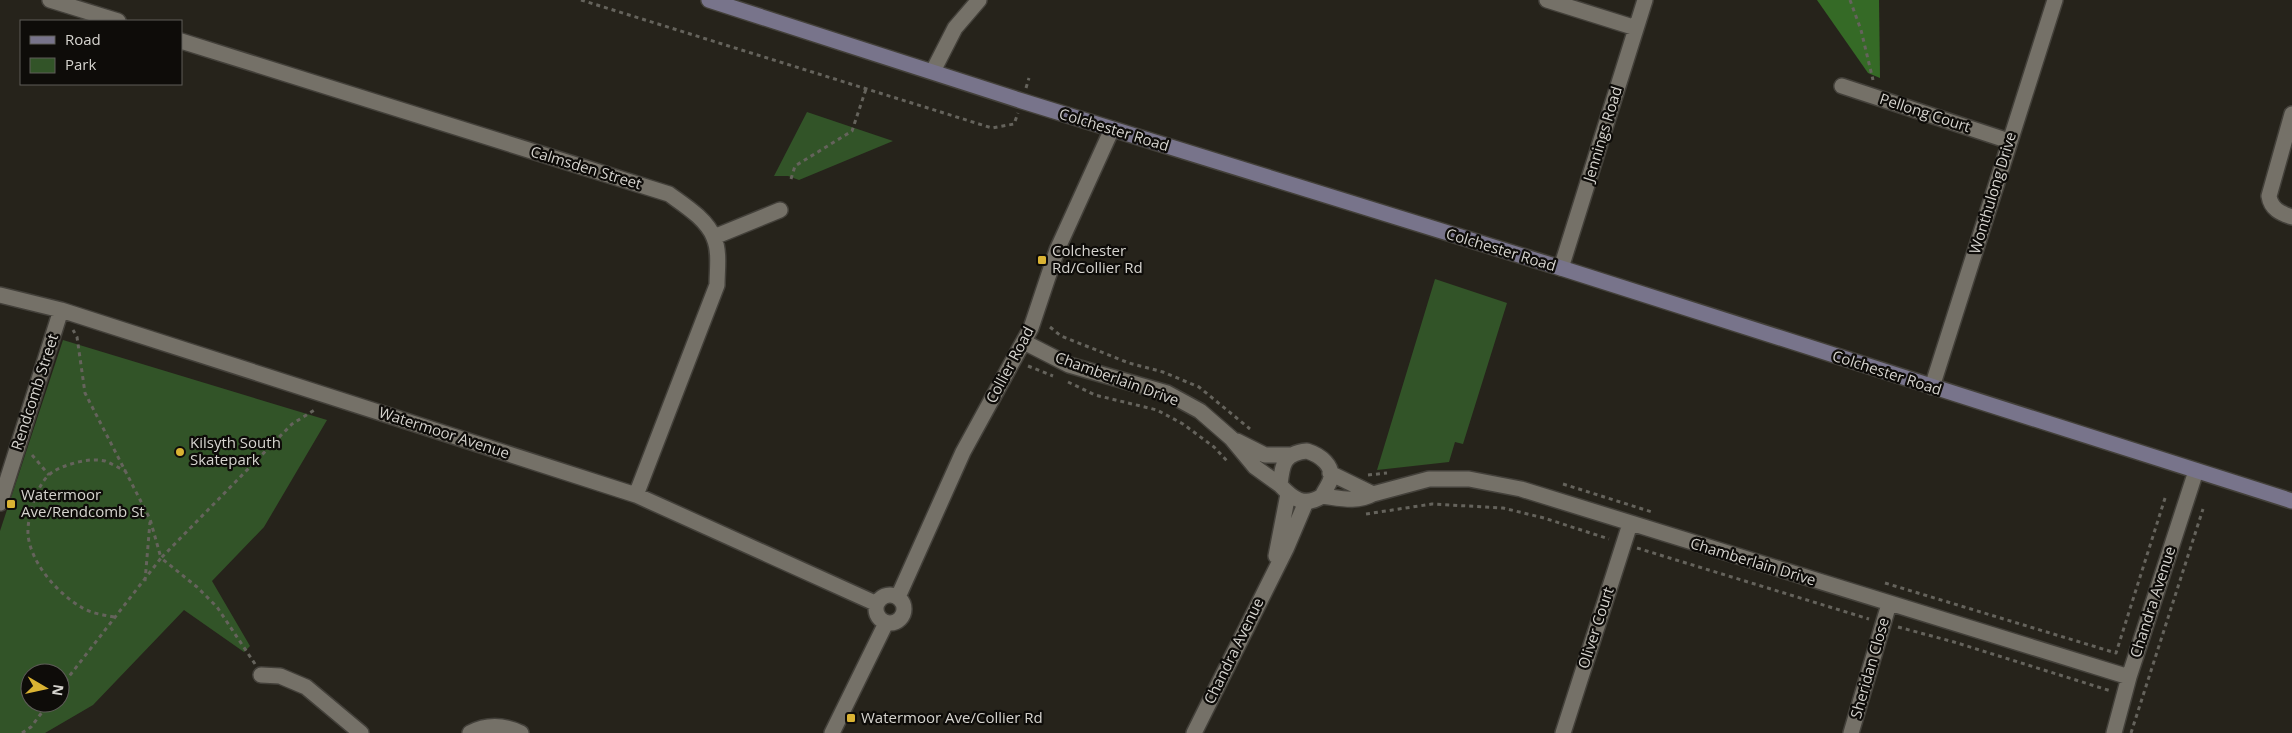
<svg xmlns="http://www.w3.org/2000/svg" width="2292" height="733" viewBox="0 0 2292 733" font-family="'Open Sans',sans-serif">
<rect width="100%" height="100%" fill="#26231b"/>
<path fill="#325428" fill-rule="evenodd" d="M 807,112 L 893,141 L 799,180 L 788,176 L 774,176 Z
M 1435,279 L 1507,303 L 1463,444 L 1455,442 L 1449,462 L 1377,470 Z
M 63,340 L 327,420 L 264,527 L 212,581 L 250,646 L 244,652 L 184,610 L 93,705 L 45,733 L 0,733 L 0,531 ZM 30,673 L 60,673 L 60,703 L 30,703 Z"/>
<path fill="#356a26" d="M 1817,0 L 1879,0 L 1880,78 L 1868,73 Z"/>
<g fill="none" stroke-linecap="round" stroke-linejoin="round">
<defs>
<path id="minor" d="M 50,0 L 118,21
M 1547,0 L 1636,28
M 181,41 L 669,194 C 684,205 707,219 714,238 C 720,252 717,270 717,285 L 636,495
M 933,71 L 955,28 L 979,0
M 1842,86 L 2009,141
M 2292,114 L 2269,196 C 2271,209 2280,213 2292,217
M 714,237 L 780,210
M 1561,268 L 1645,0
M 0,295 L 61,310 L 636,495 L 877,604
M 1024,342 L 1069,365 L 1167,393 L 1200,411 L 1231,438 L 1255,467 L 1280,485
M 1932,387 L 2055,0
M 1237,441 L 1265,455 L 1291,455
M 1307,451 C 1320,455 1335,466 1330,481 C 1328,486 1324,492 1322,496 C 1304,508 1292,498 1280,485 C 1282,464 1284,453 1307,451 Z
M 1330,473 L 1373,494
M 1322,496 C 1339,498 1357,503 1373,494 L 1429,479 L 1469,479 L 1521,489 L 2129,677
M 0,503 L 61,310
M 1276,556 L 1288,494
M876 609a14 14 0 1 1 28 0a14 14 0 1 1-28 0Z
M 898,597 L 963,452 L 1031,328 L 1057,250 L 1112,129
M 261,675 L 280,676 L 306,687 L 361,733
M 470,733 C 487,724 504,725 521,733
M 832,733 L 886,623
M 1194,733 L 1286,549 L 1306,502
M 1563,733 L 1630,524
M 1851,733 L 1889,604
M 2114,733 L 2129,677 L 2196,471"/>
<path id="secondary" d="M 709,0 L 1022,101 L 1561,268 L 2292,501"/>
</defs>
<use href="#minor" stroke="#43403a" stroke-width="18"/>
<use href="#secondary" stroke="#43403a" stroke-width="18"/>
<path stroke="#65635c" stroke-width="3" stroke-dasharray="4 4" stroke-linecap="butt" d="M 581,0 L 992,128 L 1014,124 L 1018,113
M 1850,0 L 1861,30 L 1873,80
M 1026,88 L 1029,78
M 791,179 L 795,166 L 852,131 L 866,89
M 1050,327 L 1061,336 L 1129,363 L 1163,372 L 1199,387 L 1250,429
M 1028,366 L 1053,376
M 1068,382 L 1095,395 L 1157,410 L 1183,424 L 1214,447 L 1229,463
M 32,455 L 49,475
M 1368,475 L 1387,473
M 1563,484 L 1652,512
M 1366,514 L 1432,504 L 1503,508 L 1544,518 L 1609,539
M 1637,548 L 1869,619
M 145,581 L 150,522
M 1885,583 L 2116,653 L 2166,495
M 114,617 C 103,615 90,613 81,607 C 57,593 30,562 28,534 C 27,517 37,484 50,474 C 59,467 68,465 78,462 C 87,460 96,459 105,461 C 112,464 119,468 126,471
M 1898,627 L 1954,642 L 2111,691
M 255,664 L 217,607 L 197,587 L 161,558 L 292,424 L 316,409
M 60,688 L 161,558 L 150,519 L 85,393 L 77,337 L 73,330
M 22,733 L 31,727 L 49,703
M 2131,733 L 2203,509"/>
<use href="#minor" stroke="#757168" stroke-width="15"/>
<use href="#secondary" stroke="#78748b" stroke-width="15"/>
</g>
<g fill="#dab333" stroke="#0e0c09" stroke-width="2">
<rect x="1037" y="255" width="10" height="10" rx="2.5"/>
<circle cx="180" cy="452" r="5"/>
<rect x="6" y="499" width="10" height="10" rx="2.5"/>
<rect x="846" y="713" width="10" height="10" rx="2.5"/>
</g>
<g text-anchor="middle" stroke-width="4.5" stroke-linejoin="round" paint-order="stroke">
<g font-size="15" fill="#d6d4cf" stroke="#0e0c09">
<text transform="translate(1925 113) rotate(18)" y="5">Pellong Court</text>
<text transform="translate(1114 130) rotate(17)" y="5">Colchester Road</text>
<text transform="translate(1603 134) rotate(-73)" y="5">Jennings Road</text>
<text transform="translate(586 168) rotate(17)" y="5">Calmsden Street</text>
<text transform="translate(1993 193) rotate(-73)" y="5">Wonthulong Drive</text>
<text transform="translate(1501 250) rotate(17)" y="5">Colchester Road</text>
<text transform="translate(1010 365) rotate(-62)" y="5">Collier Road</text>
<text transform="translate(1887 373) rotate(18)" y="5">Colchester Road</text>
<text transform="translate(1117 379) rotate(20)" y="5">Chamberlain Drive</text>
<text transform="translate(35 392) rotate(-72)" y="5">Rendcomb Street</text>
<text transform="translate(444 433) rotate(18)" y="5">Watermoor Avenue</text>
<text transform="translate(1753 562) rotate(17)" y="5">Chamberlain Drive</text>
<text transform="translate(2153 602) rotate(-72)" y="5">Chandra Avenue</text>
<text transform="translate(1596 628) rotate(-72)" y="5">Oliver Court</text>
<text transform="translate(1234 651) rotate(-64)" y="5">Chandra Avenue</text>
<text transform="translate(1870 668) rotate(-74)" y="5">Sheridan Close</text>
</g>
<g font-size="15" fill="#d6d4cf" stroke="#0e0c09" text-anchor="start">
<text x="1052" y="256">Colchester<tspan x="1052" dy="17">Rd/Collier Rd</tspan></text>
<text x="190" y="448">Kilsyth South<tspan x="190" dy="17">Skatepark</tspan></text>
<text x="21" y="500">Watermoor<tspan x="21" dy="17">Ave/Rendcomb St</tspan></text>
<text x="861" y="723">Watermoor Ave/Collier Rd</text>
</g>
</g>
<rect x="20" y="20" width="162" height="65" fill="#0e0c09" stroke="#5e5c58"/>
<rect x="30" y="36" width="25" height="8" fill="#78748b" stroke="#5e5c58"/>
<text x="65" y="45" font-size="15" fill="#d6d4cf">Road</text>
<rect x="30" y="58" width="25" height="15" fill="#325428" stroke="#5e5c58"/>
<text x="65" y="70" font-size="15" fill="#d6d4cf">Park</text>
<g transform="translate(45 688) rotate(99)"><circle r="24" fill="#0e0c09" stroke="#5e5c58"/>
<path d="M0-4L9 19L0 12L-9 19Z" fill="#dab333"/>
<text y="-8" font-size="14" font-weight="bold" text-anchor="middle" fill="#d6d4cf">N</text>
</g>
</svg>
